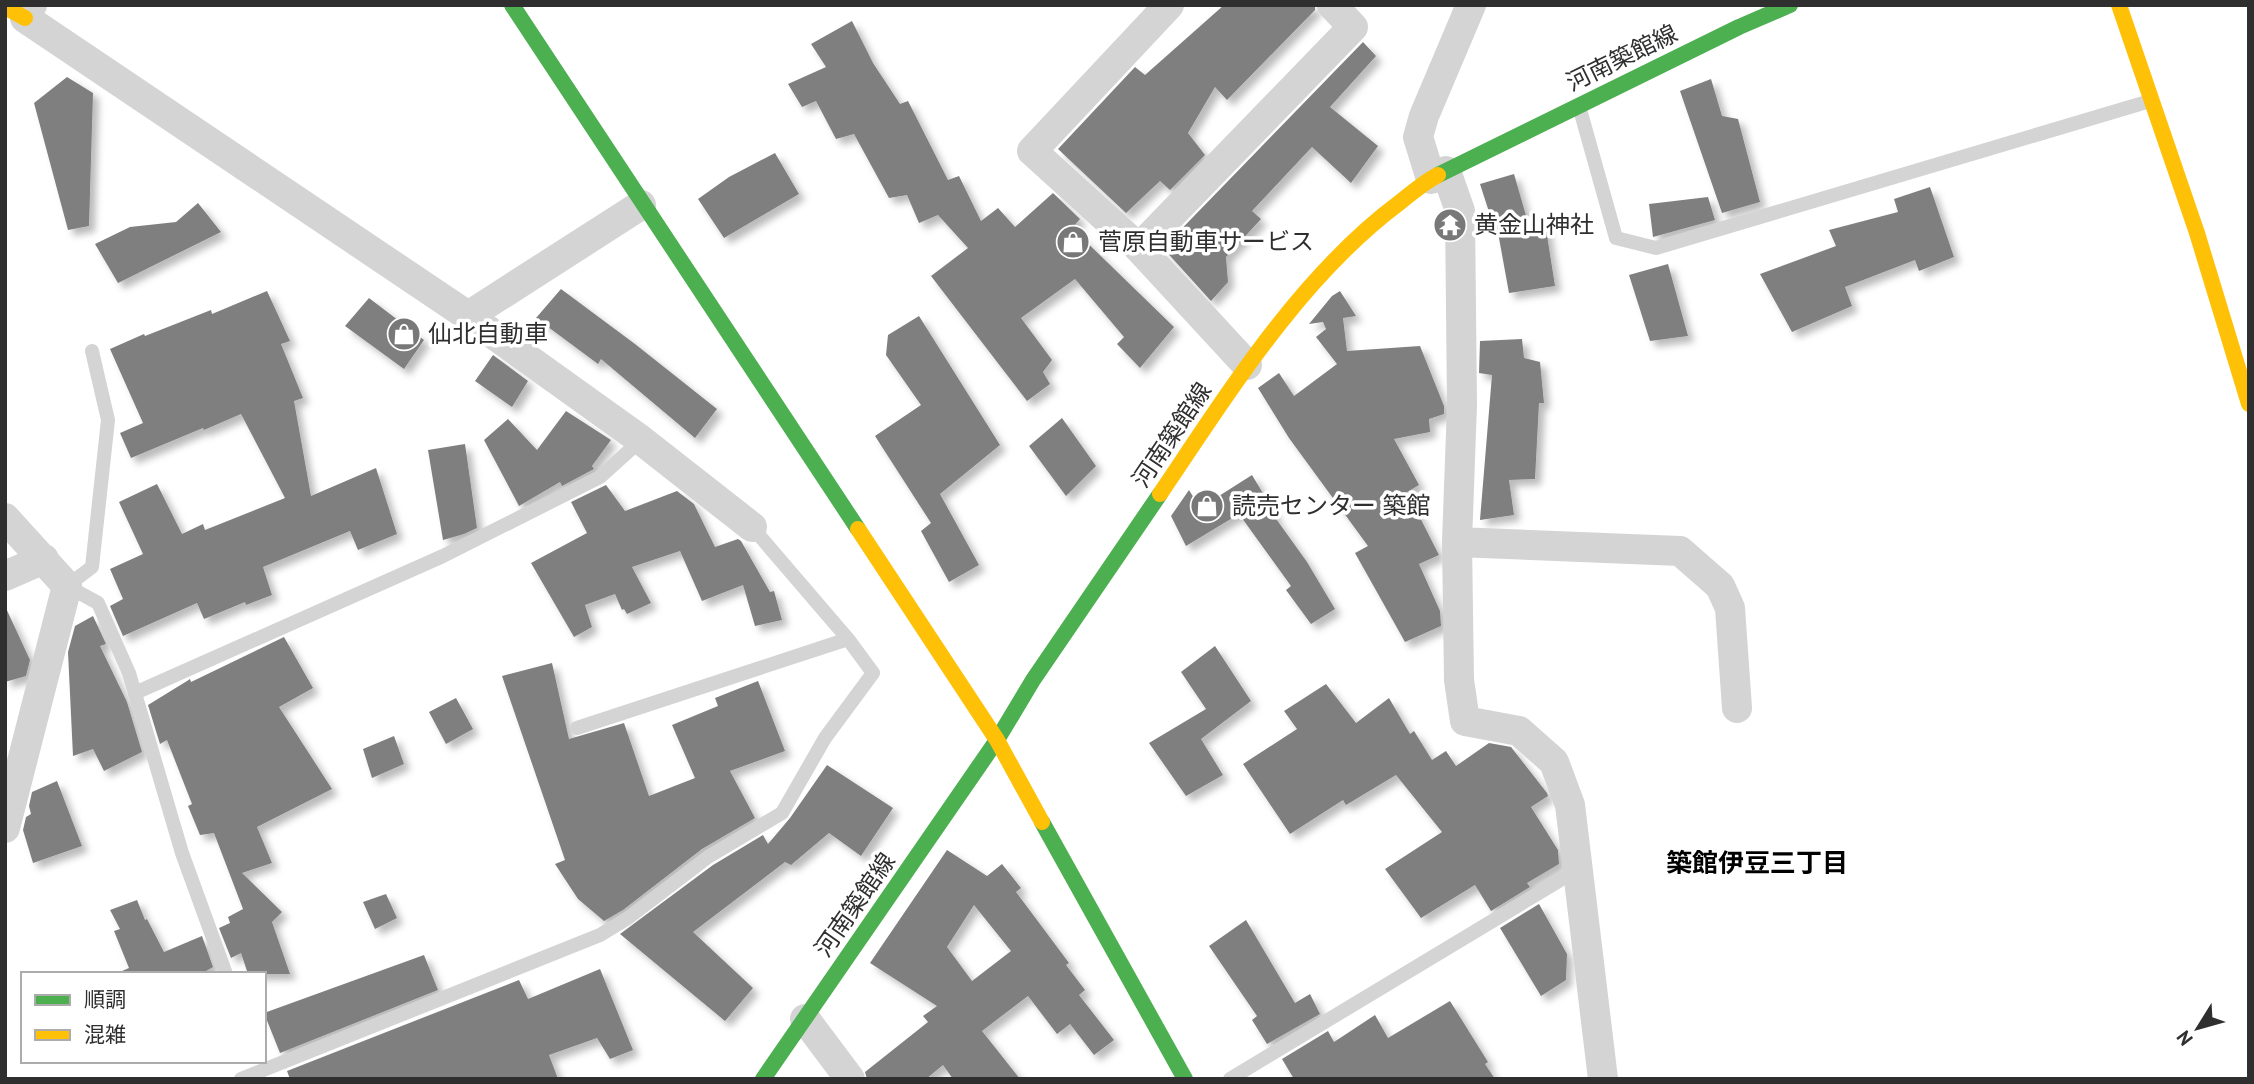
<svg xmlns="http://www.w3.org/2000/svg" width="2254" height="1084" viewBox="0 0 2254 1084" font-family="'PT Sans','Noto Sans JP',sans-serif">
<defs>
<filter id="shadow"><feDropShadow dx="6" dy="6" stdDeviation="3.5" flood-color="#0004"/></filter>
</defs>
<rect width="100%" height="100%" fill="#fff"/>
<path fill="#7f7f7f" fill-rule="evenodd" filter="url(#shadow)" d="M 1224,5 L 1315,5 L 1315,10 L 1227,100 L 1215,87 L 1188,133 L 1205,155 L 1170,190 L 1160,181 L 1126,213 L 1058,149 L 1135,67 L 1145,75 Z
M 852,21 L 873,63 L 900,104 L 908,101 L 948,180 L 959,176 L 981,221 L 998,208 L 1015,227 L 1053,193 L 1080,219 L 1072,228 L 1174,327 L 1140,368 L 1117,344 L 1124,337 L 1075,279 L 1021,318 L 1052,360 L 1043,372 L 1050,384 L 1027,401 L 931,276 L 968,248 L 938,215 L 919,223 L 907,195 L 889,198 L 854,134 L 836,139 L 816,101 L 802,107 L 788,84 L 826,67 L 811,44 Z
M 1363,42 L 1376,56 L 1330,107 L 1378,146 L 1351,183 L 1312,147 L 1252,211 L 1261,219 L 1226,257 L 1228,282 L 1211,301 L 1163,248 Z
M 67,77 L 93,93 L 89,226 L 68,230 L 34,103 Z
M 1711,79 L 1722,116 L 1738,119 L 1760,202 L 1722,213 L 1680,91 Z
M 775,153 L 799,194 L 724,238 L 698,199 L 729,177 Z
M 1514,174 L 1527,219 L 1544,216 L 1555,286 L 1509,293 L 1495,216 L 1491,218 L 1480,184 Z
M 1930,187 L 1954,257 L 1919,271 L 1915,260 L 1845,287 L 1852,306 L 1792,332 L 1760,274 L 1836,246 L 1829,230 L 1898,212 L 1894,199 Z
M 1708,197 L 1715,220 L 1653,237 L 1649,204 Z
M 198,203 L 221,232 L 118,283 L 95,244 L 130,227 L 176,222 Z
M 1668,264 L 1688,336 L 1650,341 L 1629,275 Z
M 561,289 L 635,344 L 717,409 L 695,438 L 601,359 L 598,364 L 536,318 Z
M 267,291 L 290,341 L 281,344 L 303,398 L 294,401 L 311,496 L 376,468 L 397,534 L 358,550 L 350,531 L 263,567 L 272,595 L 246,605 L 245,602 L 204,619 L 197,603 L 123,636 L 110,606 L 123,599 L 110,569 L 143,554 L 119,502 L 157,484 L 182,534 L 203,524 L 205,530 L 285,498 L 241,414 L 204,430 L 203,428 L 131,458 L 120,433 L 143,423 L 110,349 L 144,334 L 145,336 L 211,310 L 212,314 Z
M 1340,291 L 1356,316 L 1343,318 L 1347,351 L 1420,346 L 1444,406 L 1444,414 L 1429,419 L 1430,432 L 1394,439 L 1419,485 L 1407,492 L 1439,555 L 1419,564 L 1440,611 L 1441,626 L 1405,642 L 1355,553 L 1368,546 L 1289,438 L 1258,388 L 1279,373 L 1294,396 L 1337,364 L 1316,337 L 1326,329 L 1323,322 L 1309,324 L 1332,296 Z
M 369,298 L 424,340 L 404,369 L 345,326 Z
M 919,316 L 1000,445 L 940,494 L 979,565 L 949,582 L 921,531 L 931,523 L 875,436 L 921,405 L 886,355 L 888,335 Z
M 1522,339 L 1524,358 L 1540,362 L 1544,403 L 1539,403 L 1535,479 L 1509,480 L 1514,515 L 1480,520 L 1492,375 L 1479,373 L 1480,341 Z
M 493,355 L 528,381 L 512,407 L 475,381 Z
M 566,411 L 611,440 L 592,466 L 594,469 L 562,486 L 560,482 L 519,506 L 484,440 L 508,419 L 537,450 Z
M 1062,418 L 1096,466 L 1066,496 L 1029,446 Z
M 465,444 L 477,528 L 464,534 L 443,540 L 428,450 Z
M 1252,475 L 1276,515 L 1274,516 L 1307,562 L 1335,609 L 1311,624 L 1286,590 L 1291,586 L 1239,514 L 1186,546 L 1171,516 L 1189,490 L 1200,508 Z
M 606,485 L 625,511 L 677,491 L 694,504 L 715,547 L 738,539 L 741,541 L 770,592 L 774,591 L 782,620 L 755,626 L 743,585 L 702,601 L 680,551 L 632,567 L 651,603 L 627,614 L 624,609 L 622,610 L 615,594 L 585,605 L 592,627 L 574,637 L 531,563 L 587,533 L 571,502 Z
M 5,606 L 30,660 L 26,676 L 5,682 Z
M 93,616 L 106,644 L 100,646 L 127,702 L 142,752 L 104,771 L 93,749 L 73,756 L 68,652 L 75,626 Z
M 284,637 L 313,688 L 279,707 L 332,789 L 257,827 L 272,863 L 242,873 L 282,912 L 272,922 L 290,974 L 248,974 L 241,953 L 231,958 L 219,928 L 230,923 L 228,917 L 243,909 L 214,833 L 200,835 L 188,806 L 192,804 L 167,740 L 160,744 L 148,705 L 187,681 L 190,679 L 191,682 Z
M 1215,646 L 1251,701 L 1201,739 L 1223,775 L 1186,796 L 1149,743 L 1206,709 L 1181,672 Z
M 552,663 L 569,739 L 624,723 L 649,796 L 695,778 L 672,725 L 718,706 L 715,698 L 758,681 L 785,751 L 730,771 L 755,818 L 702,849 L 623,910 L 604,921 L 578,899 L 555,864 L 565,860 L 502,676 Z
M 1326,684 L 1356,723 L 1389,698 L 1410,734 L 1414,731 L 1432,760 L 1446,751 L 1456,766 L 1489,743 L 1511,747 L 1547,793 L 1548,796 L 1531,807 L 1558,850 L 1559,864 L 1527,883 L 1530,887 L 1491,911 L 1475,885 L 1421,918 L 1385,869 L 1442,832 L 1396,775 L 1346,805 L 1343,800 L 1290,834 L 1243,764 L 1297,729 L 1284,711 Z
M 456,698 L 473,729 L 446,744 L 429,712 Z
M 394,736 L 404,764 L 372,778 L 363,749 Z
M 827,765 L 893,808 L 861,856 L 829,833 L 791,865 L 785,862 L 693,932 L 753,988 L 725,1021 L 620,934 L 713,865 L 763,835 L 768,844 L 790,818 Z
M 57,781 L 82,846 L 33,863 L 23,830 L 26,817 L 31,814 L 29,806 L 32,792 Z
M 947,850 L 987,876 L 1002,864 L 1021,888 L 1016,892 L 1069,963 L 1066,965 L 1085,990 L 1079,995 L 1114,1040 L 1094,1055 L 1070,1024 L 1057,1034 L 1028,996 L 982,1031 L 1020,1079 L 953,1079 L 943,1065 L 926,1079 L 867,1079 L 865,1072 L 928,1022 L 923,1016 L 937,1006 L 870,963 ZM 974,905 L 1011,951 L 972,981 L 947,947 Z
M 386,894 L 397,918 L 375,929 L 363,902 Z
M 137,900 L 145,920 L 147,919 L 164,952 L 202,936 L 213,967 L 201,974 L 115,974 L 129,968 L 114,931 L 120,929 L 110,910 Z
M 1539,904 L 1567,954 L 1566,980 L 1541,996 L 1500,928 Z
M 1246,920 L 1295,1003 L 1310,994 L 1320,1014 L 1267,1044 L 1252,1020 L 1257,1016 L 1209,946 Z
M 424,955 L 438,990 L 280,1053 L 264,1013 Z
M 600,969 L 633,1050 L 610,1059 L 597,1038 L 549,1055 L 558,1079 L 290,1079 L 287,1071 L 519,980 L 528,999 Z
M 1450,1001 L 1488,1062 L 1485,1064 L 1495,1079 L 1294,1079 L 1282,1059 L 1328,1031 L 1334,1042 L 1375,1015 L 1388,1038 Z"/>
<g fill="none" stroke-linecap="round" stroke-linejoin="round">
<path stroke="#d4d4d4" stroke-width="14" d="M 1579,106 L 1616,238 L 1656,248 L 2150,101
M 92,351 L 108,420 L 92,567 L 67,586 L 98,603 L 129,673 L 182,853 L 226,974
M 135,693 L 443,556 L 600,477 L 641,440
M 577,728 L 848,639
M 241,1079 L 600,935 L 628,918 L 708,857 L 782,813 L 825,738 L 873,673 L 848,639 L 752,527
M 1230,1079 L 1577,870"/>
<path stroke="#d4d4d4" stroke-width="30" d="M 32,5 L 25,18 L 468,316 L 641,440 L 752,527
M 1169,5 L 1032,151 L 1139,248 L 1247,365
M 1446,171 L 1460,211 L 1462,405 L 1457,542 L 1459,680 L 1465,721 L 1519,731 L 1554,762 L 1570,805 L 1603,1079
M 1431,179 L 1418,137 L 1424,116 L 1471,5
M 1139,248 L 1353,27 L 1332,5
M 468,316 L 641,205
M 5,518 L 67,586 L 5,828
M 1457,542 L 1680,551 L 1720,586 L 1730,608 L 1737,708
M 5,576 L 44,559
M 805,1019 L 850,1079"/>
<path stroke="#4caf50" stroke-width="16" d="M 512,5 L 858,529
M 1438,175 L 1739,27 L 1790,5
M 1042,822 L 1185,1079
M 763,1079 L 997,740 L 1033,680 L 1160,494"/>
<path stroke="#ffc107" stroke-width="16" d="M 2119,5 L 2197,233 L 2249,404
M 5,7 L 25,18
M 1160,494 C 1229,392 1300,277 1399,203 C 1412,193 1424,182 1438,175
M 858,529 L 997,740 L 1042,822"/>
</g>
<defs>
<symbol id="temple-disc" viewBox="-11 -11 22 22"><circle r="9.5" fill="#787878" stroke="#fff"/><path d="M0-6L5-2H3V0L6.5 2.5H4V6H1.5V3h-3V6H-4V2.5H-6.5L-3 0V-2H-5Z" fill="#fff"/></symbol>
<symbol id="shop-disc" viewBox="-11 -11 22 22"><circle r="9.5" fill="#787878" stroke="#fff"/><path d="M-5-2.5h2.3a2.7 3.5 0 0 1 5.4 0H5L5.5 6h-11ZM-1.5-2.5h3a1.5 2.3 0 0 0-3 0Z" fill="#fff"/></symbol>
</defs>
<g fill-rule="evenodd">
<use href="#temple-disc" x="1431" y="206" width="38" height="38"/>
<use href="#shop-disc" x="1054" y="223" width="38" height="38"/>
<use href="#shop-disc" x="385" y="315" width="38" height="38"/>
<use href="#shop-disc" x="1188" y="487" width="38" height="38"/>
</g>
<g text-anchor="middle" stroke-width="7" stroke-linejoin="round" paint-order="stroke">
<g font-size="24" fill="#2f2f2f" stroke="#fff">
<text transform="translate(1622 58) rotate(-26)" y="8">河南築館線</text>
<text transform="translate(1172 435) rotate(-56)" y="8">河南築館線</text>
<text transform="translate(855 905) rotate(-55)" y="8">河南築館線</text>
</g>
<g font-size="24" fill="#2f2f2f" stroke="#fff" text-anchor="start">
<text x="1474" y="233">黄金山神社</text>
<text x="1098" y="250">菅原自動車サービス</text>
<text x="428" y="342">仙北自動車</text>
<text x="1232" y="514">読売センター 築館</text>
</g>
<g font-size="26" font-weight="bold" fill="#000" stroke="#fff">
<text x="1757" y="872">築館伊豆三丁目</text>
</g>
</g>
<rect width="2254" height="1084" fill="none" stroke="#2f2f2f" stroke-width="14"/>
<rect x="21" y="972" width="245" height="91" fill="#ffffff" stroke="#acacac" stroke-width="2"/>
<rect x="35" y="995" width="35" height="10" fill="#4caf50" stroke="#acacac" stroke-width="2"/>
<text x="84" y="1007" font-size="21" fill="#2f2f2f">順調</text>
<rect x="35" y="1030" width="35" height="10" fill="#ffc107" stroke="#acacac" stroke-width="2"/>
<text x="84" y="1042" font-size="21" fill="#2f2f2f">混雑</text>
<g transform="translate(2198 1028) rotate(233)" stroke="#ffffff" stroke-width="5" paint-order="stroke">
<path d="M0-5L12 26L0 18L-12 26Z" fill="#2f2f2f"/>
<text y="-10" font-size="19" font-weight="bold" text-anchor="middle" fill="#2f2f2f">N</text>
</g>
</svg>
